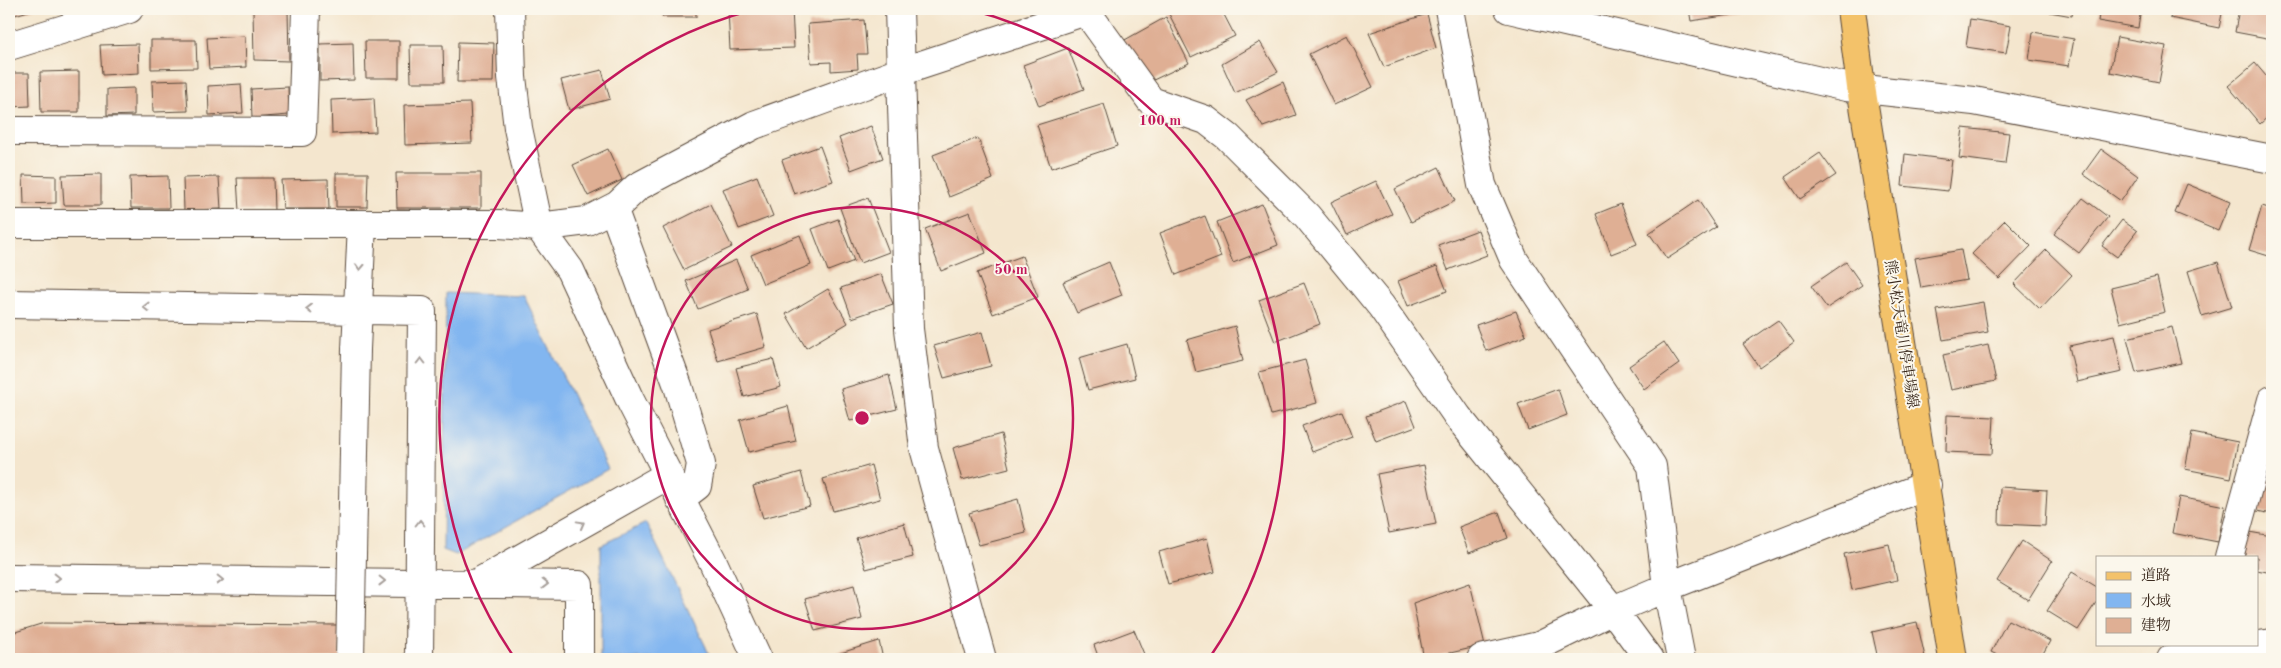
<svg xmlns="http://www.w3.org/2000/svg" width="2281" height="668" viewBox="0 0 2281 668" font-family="'Old Standard TT','Noto Serif JP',serif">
<rect width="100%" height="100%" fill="#fbf7ec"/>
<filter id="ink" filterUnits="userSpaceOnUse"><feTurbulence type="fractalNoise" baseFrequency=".02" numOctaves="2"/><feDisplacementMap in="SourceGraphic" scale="10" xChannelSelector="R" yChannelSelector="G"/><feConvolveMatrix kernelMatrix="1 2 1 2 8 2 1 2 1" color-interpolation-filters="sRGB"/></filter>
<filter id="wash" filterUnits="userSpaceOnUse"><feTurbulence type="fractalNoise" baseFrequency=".0096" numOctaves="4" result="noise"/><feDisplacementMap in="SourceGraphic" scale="20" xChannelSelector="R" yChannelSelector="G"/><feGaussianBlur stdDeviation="1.12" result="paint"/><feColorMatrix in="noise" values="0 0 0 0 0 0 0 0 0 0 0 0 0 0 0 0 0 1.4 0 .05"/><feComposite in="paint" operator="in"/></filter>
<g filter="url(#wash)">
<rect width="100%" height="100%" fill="#f4e6ce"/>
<path fill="#82b6f0" stroke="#5e7087" d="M 446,293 L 524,296 L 608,469 L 456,555 L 443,550 Z
M 646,523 L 705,645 L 711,659 L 601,659 L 601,545 Z"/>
<g id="blocks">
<path fill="#dfaf94" d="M 13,9 L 35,9 L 15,15 Z
M 288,9 L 289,61 L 254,60 L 253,10 Z
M 662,9 L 696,9 L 696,17 L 662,17 Z
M 728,9 L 792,9 L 794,48 L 730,50 Z
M 1179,9 L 1221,9 L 1235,36 L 1191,57 L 1169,14 Z
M 1689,9 L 1757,9 L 1757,11 L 1691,21 Z
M 2033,9 L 2073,9 L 2072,16 Z
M 2100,9 L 2141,9 L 2138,28 L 2098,21 Z
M 2172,9 L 2223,9 L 2219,28 L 2170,18 Z
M 2239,9 L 2272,9 L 2272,39 L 2235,32 Z
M 1427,14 L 1436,48 L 1384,67 L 1369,33 Z
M 1166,17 L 1189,63 L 1145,84 L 1123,41 Z
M 1970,19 L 2011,26 L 2006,53 L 1966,47 Z
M 864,20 L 867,54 L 857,54 L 858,69 L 831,71 L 831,62 L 811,63 L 808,24 Z
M 2033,32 L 2074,39 L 2069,66 L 2029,60 Z
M 1347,35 L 1373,87 L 1334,105 L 1309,54 Z
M 245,36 L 246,67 L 209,69 L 207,38 Z
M 2117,37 L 2166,46 L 2159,82 L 2110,72 Z
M 151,40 L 196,40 L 197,68 L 151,69 Z
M 365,41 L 399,41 L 399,78 L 366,78 Z
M 458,42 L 494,43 L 493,82 L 457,82 Z
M 1260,42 L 1278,72 L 1235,93 L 1222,64 Z
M 353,43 L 354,80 L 320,81 L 320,44 Z
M 138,44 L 139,73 L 102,75 L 100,45 Z
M 410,45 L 443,45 L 444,82 L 411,82 Z
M 1068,48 L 1084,89 L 1039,106 L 1023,65 Z
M 2255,63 L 2272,83 L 2272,113 L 2260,124 L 2228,86 Z
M 602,70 L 610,99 L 569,110 L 561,80 Z
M 79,71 L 79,112 L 41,112 L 40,72 Z
M 9,73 L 29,73 L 30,106 L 9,107 Z
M 186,80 L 188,111 L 153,112 L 152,81 Z
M 1283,82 L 1296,115 L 1263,127 L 1246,100 Z
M 241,84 L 243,113 L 209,115 L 208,86 Z
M 288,87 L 289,115 L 252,118 L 251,89 Z
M 134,88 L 134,115 L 107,116 L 107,89 Z
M 374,98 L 376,132 L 332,134 L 331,100 Z
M 470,103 L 472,143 L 405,145 L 404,105 Z
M 1104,104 L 1117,146 L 1051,168 L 1037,125 Z
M 871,126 L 883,158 L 851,170 L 839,138 Z
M 1963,128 L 2009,133 L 2005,164 L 1959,158 Z
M 978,138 L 993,179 L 949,197 L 933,155 Z
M 820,146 L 833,181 L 794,194 L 782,160 Z
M 608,149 L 622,180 L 588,196 L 573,165 Z
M 2101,149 L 2138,176 L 2121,201 L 2083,174 Z
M 1820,153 L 1836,175 L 1800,199 L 1785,177 Z
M 1905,154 L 1952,160 L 1948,191 L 1902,186 Z
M 1439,167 L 1455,201 L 1411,222 L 1395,189 Z
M 336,173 L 368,173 L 367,207 L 336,207 Z
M 396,173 L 481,173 L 481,208 L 397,208 Z
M 101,174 L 101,205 L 64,205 L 62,175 Z
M 23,175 L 56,176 L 56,203 L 24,204 Z
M 168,176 L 169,208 L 131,208 L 130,177 Z
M 757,176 L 773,216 L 739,229 L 723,189 Z
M 9,177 L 12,177 L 12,204 L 9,204 Z
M 219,177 L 221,209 L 184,210 L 183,178 Z
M 237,178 L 273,178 L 274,211 L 239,211 Z
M 328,179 L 329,209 L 283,209 L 281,180 Z
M 1376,181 L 1392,214 L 1347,235 L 1331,202 Z
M 2187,184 L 2230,202 L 2218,231 L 2175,213 Z
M 868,198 L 889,252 L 860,263 L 840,208 Z
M 2083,198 L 2108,217 L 2079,253 L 2054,234 Z
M 1698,200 L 1716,227 L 1667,259 L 1649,233 Z
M 711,204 L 732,247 L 684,270 L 663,228 Z
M 1262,204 L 1278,245 L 1233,263 L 1217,222 Z
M 1621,204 L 1637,244 L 1611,254 L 1596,214 Z
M 2262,206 L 2272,209 L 2272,257 L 2249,250 Z
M 970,212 L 986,253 L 941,271 L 925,229 Z
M 1205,216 L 1221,257 L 1176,275 L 1160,233 Z
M 838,219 L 854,261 L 828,271 L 812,229 Z
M 2005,220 L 2031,246 L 1999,279 L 1972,254 Z
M 2122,220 L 2137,231 L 2117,257 L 2102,246 Z
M 1478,230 L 1487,255 L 1448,270 L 1438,245 Z
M 800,235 L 811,265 L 763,284 L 751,255 Z
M 1961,250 L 1967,280 L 1921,288 L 1915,258 Z
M 2046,250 L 2072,275 L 2040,309 L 2014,284 Z
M 1022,256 L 1038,297 L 993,314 L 977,273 Z
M 736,260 L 748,289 L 698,309 L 686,281 Z
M 1109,262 L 1122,295 L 1077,313 L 1063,282 Z
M 1846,262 L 1862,285 L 1827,308 L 1811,286 Z
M 2218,262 L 2232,307 L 2202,316 L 2188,271 Z
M 1437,266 L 1447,291 L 1408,306 L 1398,281 Z
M 881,274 L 893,304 L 852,318 L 841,288 Z
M 2157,277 L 2165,312 L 2120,323 L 2111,288 Z
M 1304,283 L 1320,324 L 1275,342 L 1259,300 Z
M 828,289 L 848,323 L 806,348 L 786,314 Z
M 1983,302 L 1988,332 L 1943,340 L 1937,310 Z
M 1516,311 L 1526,336 L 1486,351 L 1476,325 Z
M 757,314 L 766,347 L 718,361 L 708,329 Z
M 1778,320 L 1794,342 L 1759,367 L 1743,344 Z
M 1235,326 L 1243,361 L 1196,372 L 1187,340 Z
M 2172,327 L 2181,363 L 2136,373 L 2127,338 Z
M 982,332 L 991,366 L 944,378 L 934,346 Z
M 2114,336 L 2122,372 L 2077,382 L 2069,346 Z
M 1664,342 L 1679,364 L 1644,389 L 1629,366 Z
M 1127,344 L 1135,378 L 1088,390 L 1079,358 Z
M 1988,345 L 1996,381 L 1951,390 L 1943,355 Z
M 773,359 L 781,387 L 744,397 L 736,368 Z
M 1305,360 L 1317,403 L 1271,415 L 1259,372 Z
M 889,375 L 897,409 L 850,421 L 841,389 Z
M 1558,389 L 1567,415 L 1528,430 L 1518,404 Z
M 1406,401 L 1416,426 L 1376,441 L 1366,416 Z
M 788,406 L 796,441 L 749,452 L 740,420 Z
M 1342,411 L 1352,437 L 1312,452 L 1302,426 Z
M 1947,415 L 1994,417 L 1992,454 L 1946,452 Z
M 2192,433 L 2238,442 L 2231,478 L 2185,469 Z
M 1001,434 L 1009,468 L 962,480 L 953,448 Z
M 871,465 L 880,499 L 833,511 L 823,479 Z
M 1424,465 L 1436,524 L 1389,533 L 1377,474 Z
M 801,472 L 810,506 L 763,518 L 753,486 Z
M 2259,475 L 2272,477 L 2272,514 L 2252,510 Z
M 2000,487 L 2047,490 L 2045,526 L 1999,524 Z
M 2179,497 L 2225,506 L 2218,542 L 2172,533 Z
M 1018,499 L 1026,533 L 979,545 L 969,513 Z
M 1499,512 L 1508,538 L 1469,553 L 1459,527 Z
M 904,523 L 913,557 L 866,569 L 856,538 Z
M 2249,532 L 2272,536 L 2272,573 L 2257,570 L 2257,557 L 2244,557 Z
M 1207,538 L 1215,572 L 1168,584 L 1159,552 Z
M 2022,541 L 2052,561 L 2028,600 L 1997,581 Z
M 1889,544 L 1897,580 L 1852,590 L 1844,554 Z
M 2072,572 L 2097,587 L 2097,601 L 2078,630 L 2047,611 Z
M 1470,583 L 1485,645 L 1424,659 L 1413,603 Z
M 854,585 L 862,619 L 815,631 L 805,599 Z
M 2008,620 L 2050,641 L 2040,659 L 2005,659 L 1991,652 Z
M 1917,622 L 1925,657 L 1878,659 L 1872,632 Z
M 44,623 L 339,625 L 340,659 L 9,659 L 9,634 Z
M 1134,630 L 1146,659 L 1099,659 L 1094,645 Z
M 879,641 L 883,659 L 832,659 L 831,656 Z"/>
</g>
</g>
<g filter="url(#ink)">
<use href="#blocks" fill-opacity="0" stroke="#574638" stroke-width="1"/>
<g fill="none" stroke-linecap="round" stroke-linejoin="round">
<defs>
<path id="minor" d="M 510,9 L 512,77 L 518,128 L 539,227 L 570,270 L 630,400 L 713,562 L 758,659
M 899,9 L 909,329 L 924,448 L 982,659
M 1449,9 L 1482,185 L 1514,260 L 1652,466 L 1667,587 L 1681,659
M 1509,9 L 1846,87 L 1974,101 L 2272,159
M 1086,11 L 1151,101 L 1206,120 L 1228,137 L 1307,216 L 1381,306 L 1458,417 L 1613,610 L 1649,659
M 9,46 L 129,9
M 9,131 L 302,132 L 306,9
M 613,208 L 678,386 L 701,464 L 697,486 L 680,499
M 9,224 L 499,224 L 539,227 L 587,221 L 618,205 L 637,187 L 754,125 L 900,72 L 1092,9
M 9,304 L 422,311 L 419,659
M 356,349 L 362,224
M 2229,557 L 2272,400
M 9,578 L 579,585 L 579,659
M 479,582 L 668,475
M 1481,659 L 1539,646 L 1613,610 L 1667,587 L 1927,485
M 2171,659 L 2272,643"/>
<path id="major" d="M 1851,9 L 1861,87 L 1953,659"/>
</defs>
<use href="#minor" stroke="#574638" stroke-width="30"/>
<use href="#major" stroke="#574638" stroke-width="30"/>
<use href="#minor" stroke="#fff" stroke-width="28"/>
<use href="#major" stroke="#f3c26a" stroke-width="28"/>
<defs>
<path id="minor-bridge" d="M 350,659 L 356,349"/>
</defs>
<use href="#minor-bridge" stroke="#574638" stroke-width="30" stroke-linecap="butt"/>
<use href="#minor-bridge" stroke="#fff" stroke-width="28"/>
</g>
<defs><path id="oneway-chevron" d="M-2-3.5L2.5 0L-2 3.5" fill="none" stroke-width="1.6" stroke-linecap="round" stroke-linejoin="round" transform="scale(1.25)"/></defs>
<g stroke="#a79f9a">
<use href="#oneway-chevron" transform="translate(360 267) rotate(93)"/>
<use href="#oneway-chevron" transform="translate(146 307) rotate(-179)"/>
<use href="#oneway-chevron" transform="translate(309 309) rotate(-179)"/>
<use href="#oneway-chevron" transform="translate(421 361) rotate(-90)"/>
<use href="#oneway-chevron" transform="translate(420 523) rotate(-90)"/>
<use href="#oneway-chevron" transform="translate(581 524) rotate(-29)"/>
<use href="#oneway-chevron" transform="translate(57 578) rotate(1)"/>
<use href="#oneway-chevron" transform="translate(220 580) rotate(1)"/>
<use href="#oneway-chevron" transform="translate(382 581) rotate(1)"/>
<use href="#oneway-chevron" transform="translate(545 584) rotate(1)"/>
</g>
</g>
<g fill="none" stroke="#c2185b" stroke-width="2.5">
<circle cx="862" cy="418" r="211"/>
<path d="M514 657A422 422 0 0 1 756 9M968 9A422 422 0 0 1 1210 657"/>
</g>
<g text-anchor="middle" stroke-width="4" stroke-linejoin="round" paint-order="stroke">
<g font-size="15" fill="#3b2a1e" stroke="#fbf7ec">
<text transform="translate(1902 334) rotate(81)" y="5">熊小松天竜川停車場線</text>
</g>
</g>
<circle cx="862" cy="418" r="8" fill="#c2185b" stroke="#fbf7ec" stroke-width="2.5"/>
<g font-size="15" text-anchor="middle" font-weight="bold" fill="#c2185b" stroke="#fbf7ec" stroke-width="4" stroke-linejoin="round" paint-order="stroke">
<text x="1160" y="125">100 m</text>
<text x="1011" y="274">50 m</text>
</g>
<rect width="2281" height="668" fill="none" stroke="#fbf7ec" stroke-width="30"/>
<rect x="2096" y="556" width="162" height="90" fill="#fbf7ec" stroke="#aea59a"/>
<rect x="2106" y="572" width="25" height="8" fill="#f3c26a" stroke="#aea59a"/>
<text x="2141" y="580" font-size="15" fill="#3b2a1e">道路</text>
<rect x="2106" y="593" width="25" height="15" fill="#82b6f0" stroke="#aea59a"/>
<text x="2141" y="606" font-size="15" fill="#3b2a1e">水域</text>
<rect x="2106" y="618" width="25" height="15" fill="#dfaf94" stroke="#aea59a"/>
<text x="2141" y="630" font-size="15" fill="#3b2a1e">建物</text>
</svg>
